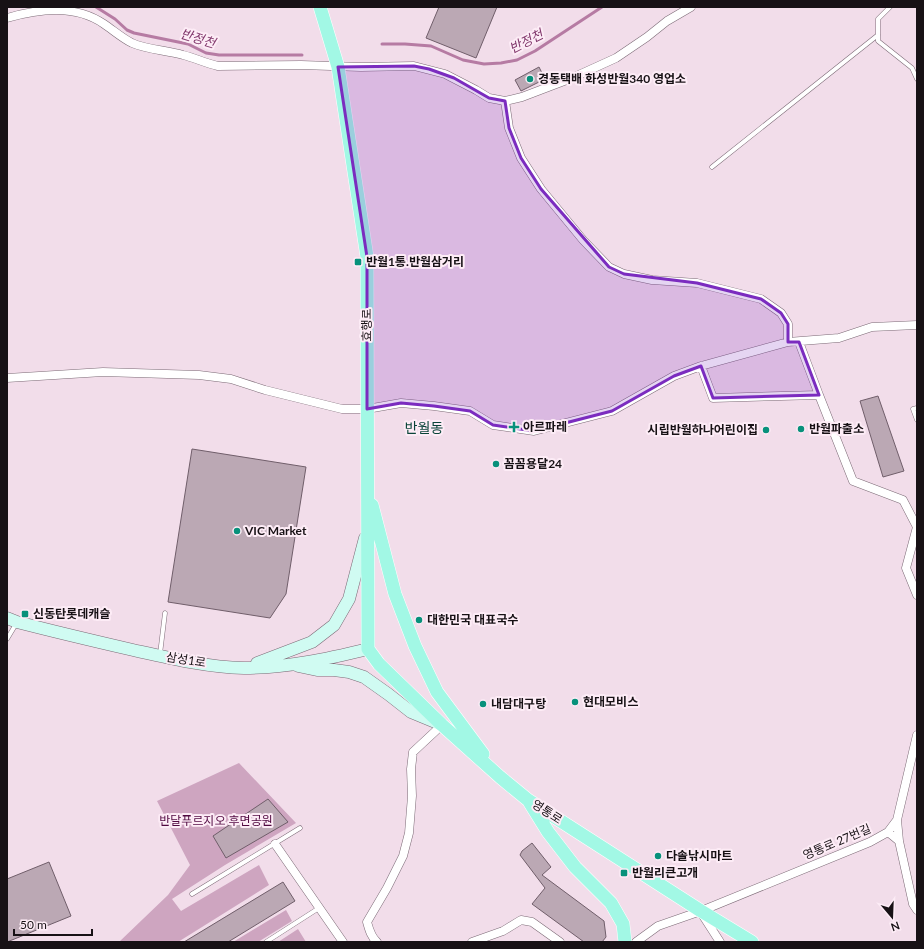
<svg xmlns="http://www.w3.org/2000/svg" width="924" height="949" viewBox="0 0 924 949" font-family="Lato,'Noto Sans KR',sans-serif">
<rect width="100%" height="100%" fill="#f2ddea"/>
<path fill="#cea5c0" d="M 239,763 L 296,823 L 225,865 L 172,899 L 181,911 L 259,865 L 269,885 L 178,942 L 119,942 L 168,895 L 190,865 L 157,801 Z
M 286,910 L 292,921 L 258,942 L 233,942 Z
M 298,929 L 306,942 L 278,942 Z"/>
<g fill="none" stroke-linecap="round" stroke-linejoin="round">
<path stroke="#b67ba3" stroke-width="3" d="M 96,7 L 115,19 L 127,30 L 134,33 L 188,44 L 206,53 L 219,55 L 302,55
M 382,44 L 405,44 L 431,46 L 463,60 L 484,64 L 501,63 L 517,60 L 535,51 L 602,7"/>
</g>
<path fill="#bba8b4" stroke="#705e6a" d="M 439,7 L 497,7 L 476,58 L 426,38 Z
M 539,67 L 545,79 L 521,91 L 515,80 Z
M 878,396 L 904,471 L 883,477 L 860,401 Z
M 192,449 L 306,467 L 286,594 L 270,618 L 168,602 Z
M 268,799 L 288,822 L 226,858 L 213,836 Z
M 532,843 L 551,867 L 542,875 L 604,921 L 606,937 L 602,942 L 584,942 L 532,904 L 545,888 L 520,855 L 522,851 Z
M 49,862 L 71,916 L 7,942 L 7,879 Z
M 283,882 L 295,901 L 228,942 L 184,942 Z"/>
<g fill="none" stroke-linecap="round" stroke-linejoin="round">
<defs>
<path id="service" d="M 890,7 L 878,19 L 878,41 L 912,68 L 917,79
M 712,167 L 878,35
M 917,408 L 913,409 L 917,420
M 7,639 L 16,624
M 160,654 L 165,613
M 192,894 L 300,828
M 266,942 L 319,908"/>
<path id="minor" d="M 7,18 C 39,9 75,4 104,24 C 113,30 122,38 132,43 C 148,50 166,50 183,55 C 195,58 205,63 218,66 L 301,65 L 361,67 L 414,66 L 445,74 L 476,90 L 489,98 L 505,101 L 522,97 L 572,78 L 616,58 L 647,37 L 667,21 L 691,7
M 505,101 L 509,128 L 521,158 L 541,189 L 583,240 L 609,267 L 624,274 L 652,280 L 697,283 L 761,299 L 781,313 L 788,324 L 788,342
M 799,342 L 819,395
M 701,366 L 713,398 L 819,395 L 853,481 L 903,500 L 917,527 L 906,568 L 917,595
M 7,378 L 103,372 L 199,375 L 231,379 L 265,390 L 342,409 L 367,409 L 401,403 L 434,406 L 470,411 L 493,425 L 534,431 L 612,411 L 674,376 L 701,366 L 788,342 L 839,338 L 872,327 L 917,325
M 897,820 L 899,841
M 888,832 L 899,841 L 913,904 L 917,910
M 275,844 L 343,942
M 702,914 L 720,942
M 377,942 C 371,937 369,929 367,922 L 387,888 L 403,856 L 409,833 L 412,796 L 411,769 L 413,752 L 442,725
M 472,942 L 503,931 L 521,920 L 532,922 L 560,942
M 636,942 L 658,926 L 701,911 L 870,842 L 888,832 L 897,820 L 917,735"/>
<path id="secondary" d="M 7,618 L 17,622 C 56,632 94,641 133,650 C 169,658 207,667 244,668 C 286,668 327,659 368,649
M 257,663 L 312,642 L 334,625 L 349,599 L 365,538
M 298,666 L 317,670 L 334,670 L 349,672 L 364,677 L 388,694 L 411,712 L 440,724"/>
<path id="primary" d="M 320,7 L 338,67 L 367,257 L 368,649 L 379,664 L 442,725 L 500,777 L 528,800 L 701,911 L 752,942
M 372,505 L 395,594 L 415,646 L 437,692 L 483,754
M 530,803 L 548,832 L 575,867 L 611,903 L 623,924 L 625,942"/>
</defs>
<use href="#service" stroke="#7c6a76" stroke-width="5"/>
<use href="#minor" stroke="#7c6a76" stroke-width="9"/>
<use href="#secondary" stroke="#7c6a76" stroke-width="13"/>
<use href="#primary" stroke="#fff" stroke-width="14"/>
<use href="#service" stroke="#fff" stroke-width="4"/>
<use href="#minor" stroke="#fff" stroke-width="8"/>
<use href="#secondary" stroke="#d0fbf2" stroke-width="12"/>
<use href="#primary" stroke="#a2f8e5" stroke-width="13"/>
</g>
<path fill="#7b2cbf" fill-opacity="0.2" stroke="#7b2cbf" stroke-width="3" stroke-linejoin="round" d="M 414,66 L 429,69 L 454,78 L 489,98 L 505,101 L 509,128 L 521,158 L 541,189 L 609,267 L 624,274 L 697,283 L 761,299 L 781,313 L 788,324 L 788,342 L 799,342 L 819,395 L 713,398 L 701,366 L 674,376 L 612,411 L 534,431 L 493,425 L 470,411 L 434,406 L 401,403 L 367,409 L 367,257 L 338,67 Z"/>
<g fill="#07917b" stroke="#fdecf6" stroke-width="1.5">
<circle cx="530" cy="79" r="4"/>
<rect x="354" y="258" width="8" height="8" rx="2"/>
<path d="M512 421h4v4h4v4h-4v4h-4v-4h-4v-4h4z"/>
<circle cx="801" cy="429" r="4"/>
<circle cx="766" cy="430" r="4"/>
<circle cx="496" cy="464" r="4"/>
<circle cx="237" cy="531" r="4"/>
<rect x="21" y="610" width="8" height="8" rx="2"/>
<circle cx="419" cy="620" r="4"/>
<circle cx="575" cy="702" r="4"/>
<circle cx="483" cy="704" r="4"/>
<circle cx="658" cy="856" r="4"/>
<rect x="620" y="869" width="8" height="8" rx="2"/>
</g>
<g text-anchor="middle" stroke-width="4" stroke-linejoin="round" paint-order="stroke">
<g font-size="12" font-weight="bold" fill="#171115" stroke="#fdecf6" text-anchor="start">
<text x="538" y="83">경동택배 화성반월340 영업소</text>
<text x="366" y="266">반월1통.반월삼거리</text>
<text x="523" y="431">아르파레</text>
<text x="809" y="433">반월파출소</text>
<text x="758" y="434" text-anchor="end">시립반월하나어린이집</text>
<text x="504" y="468">꼼꼼용달24</text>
<text x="245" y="535">VIC Market</text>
<text x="33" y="618">신동탄롯데캐슬</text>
<text x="427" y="624">대한민국 대표국수</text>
<text x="583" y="706">현대모비스</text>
<text x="491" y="708">내담대구탕</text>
<text x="666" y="860">다솔낚시마트</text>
<text x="632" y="877">반월리큰고개</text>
</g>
<g font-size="12" fill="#171115" stroke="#fdecf6">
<text transform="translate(367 325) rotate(-90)" y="4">효행로</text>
<text transform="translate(186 660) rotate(9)" y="4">삼성1로</text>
<text transform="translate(547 812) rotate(33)" y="4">영통로</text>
<text transform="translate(837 842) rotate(-23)" y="4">영통로 27번길</text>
</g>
<g font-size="12" fill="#500840" stroke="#fdecf6">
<text x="216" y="825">반달푸르지오 후면공원</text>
</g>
<g font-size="13" font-style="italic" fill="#82396d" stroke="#fdecf6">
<text transform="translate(198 38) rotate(17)" y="5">반정천</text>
<text transform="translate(526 41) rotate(-27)" y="5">반정천</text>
</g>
<g font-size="14" fill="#0a4439" stroke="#fdecf6">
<text x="424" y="433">반월동</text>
</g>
</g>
<rect width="924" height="949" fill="none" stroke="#171115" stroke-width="16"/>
<g transform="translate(892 917) rotate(161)" stroke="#fdecf6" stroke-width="3" paint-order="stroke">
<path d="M0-3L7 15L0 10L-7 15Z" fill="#171115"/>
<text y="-6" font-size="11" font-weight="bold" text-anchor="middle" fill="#171115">N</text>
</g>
<path d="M14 929v6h78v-6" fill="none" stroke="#171115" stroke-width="2"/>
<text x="20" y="929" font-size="12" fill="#171115" stroke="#fdecf6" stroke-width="3" paint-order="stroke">50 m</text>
</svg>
